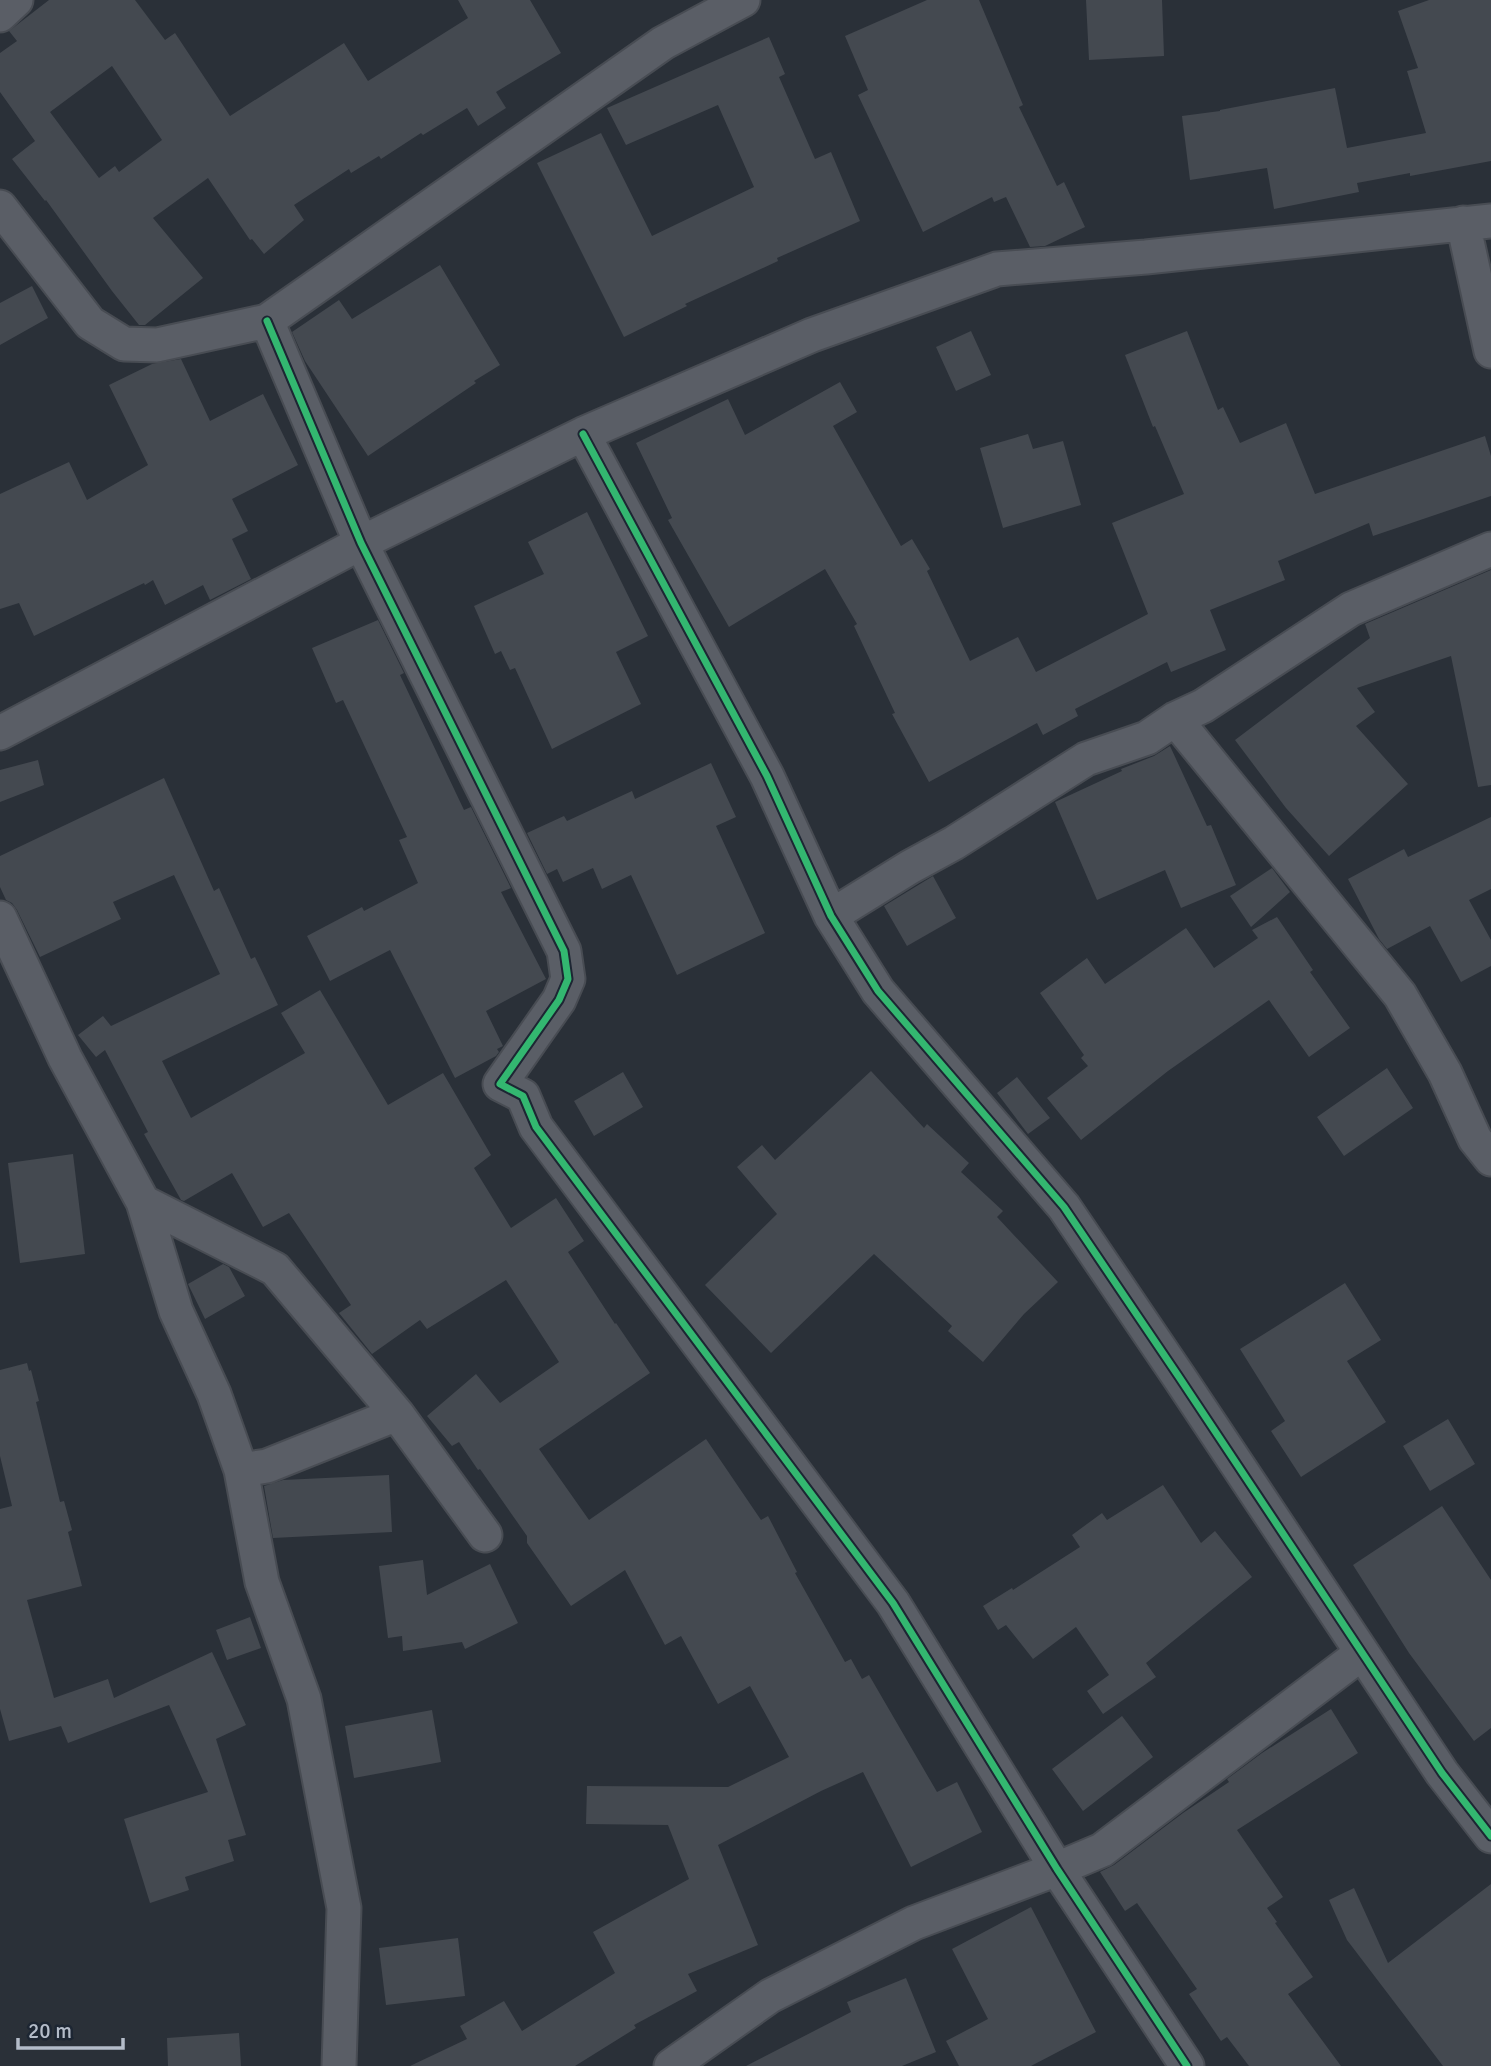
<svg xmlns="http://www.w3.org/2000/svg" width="1491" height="2066" viewBox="0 0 1491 2066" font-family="Signika,sans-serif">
<rect width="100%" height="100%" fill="#2a3038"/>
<path fill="#444950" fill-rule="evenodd" d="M 49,0 L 135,0 L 165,40 L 175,33 L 230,116 L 344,43 L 368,81 L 468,18 L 458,0 L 530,0 L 561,53 L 496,92 L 506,108 L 478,126 L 467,108 L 423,135 L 421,133 L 381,159 L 379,156 L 351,173 L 349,169 L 294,205 L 304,220 L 264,254 L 252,239 L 250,240 L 208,178 L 153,218 L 203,278 L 145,325 L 139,325 L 112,291 L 46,200 L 45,201 L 12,159 L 35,141 L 0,92 L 0,53 L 17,41 L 9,31 ZM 112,66 L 162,140 L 119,172 L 115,166 L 99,178 L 50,112 Z
M 927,0 L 979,0 L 1023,105 L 1019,107 L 1057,186 L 1064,182 L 1085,227 L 1045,246 L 1030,247 L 1006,197 L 994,202 L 992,197 L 923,232 L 858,95 L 868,90 L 845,36 Z
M 1086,0 L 1162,0 L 1164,56 L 1089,60 Z
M 1429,0 L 1491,0 L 1491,161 L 1410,176 L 1410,173 L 1357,183 L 1359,192 L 1274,209 L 1267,168 L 1190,180 L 1182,116 L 1220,111 L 1220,110 L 1335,88 L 1347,148 L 1426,133 L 1407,71 L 1418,68 L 1398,11 Z
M 769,37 L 785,74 L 779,77 L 815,159 L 831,152 L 860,221 L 777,258 L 778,261 L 685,304 L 687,306 L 624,337 L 537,163 L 601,133 L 652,236 L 754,187 L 718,105 L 626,145 L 607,108 Z
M 440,265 L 500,365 L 474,381 L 476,383 L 368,456 L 305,361 L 292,332 L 339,300 L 352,319 Z
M 32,286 L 48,318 L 0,345 L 0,303 Z
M 971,331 L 991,375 L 956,391 L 936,347 Z
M 1187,331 L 1218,410 L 1223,407 L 1240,443 L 1286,423 L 1315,494 L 1485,436 L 1491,456 L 1491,496 L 1373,536 L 1369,523 L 1278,561 L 1285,580 L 1210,610 L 1226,650 L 1171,672 L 1167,662 L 1075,709 L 1078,716 L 1043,735 L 1037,723 L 929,782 L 892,714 L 895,713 L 854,626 L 857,624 L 825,569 L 729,627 L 668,520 L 672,518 L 636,443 L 728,399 L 745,435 L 840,382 L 857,412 L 833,426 L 901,546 L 912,539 L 930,569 L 927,571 L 970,661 L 1018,637 L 1036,672 L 1148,614 L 1112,523 L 1184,494 L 1155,426 L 1153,427 L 1125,355 Z
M 181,359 L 210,421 L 263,394 L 298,465 L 232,499 L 248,531 L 232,539 L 251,579 L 210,600 L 203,585 L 165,605 L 153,580 L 145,585 L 144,583 L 34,636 L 19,603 L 0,609 L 0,494 L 69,462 L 87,500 L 148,465 L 109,385 L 152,364 Z
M 1028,434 L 1033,449 L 1063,441 L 1081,505 L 1003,528 L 980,448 Z
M 587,512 L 648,636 L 616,652 L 641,704 L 552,749 L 515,668 L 510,670 L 501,651 L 495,654 L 474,606 L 544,574 L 528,542 Z
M 1491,570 L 1491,785 L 1478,787 L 1451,656 L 1357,688 L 1375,712 L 1356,726 L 1408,784 L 1329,856 L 1286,808 L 1235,740 L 1370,638 L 1365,624 Z
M 378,620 L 404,673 L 400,675 L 464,810 L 471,807 L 511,888 L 501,892 L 546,979 L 486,1011 L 503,1046 L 497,1049 L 499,1052 L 496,1056 L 455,1078 L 390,950 L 330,981 L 307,936 L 362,907 L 364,911 L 418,883 L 399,840 L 407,837 L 343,700 L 336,703 L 312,648 Z
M 1170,746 L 1207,826 L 1211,825 L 1236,885 L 1181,908 L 1165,870 L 1097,900 L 1055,802 L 1122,771 L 1121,769 L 1154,756 Z
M 38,760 L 44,785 L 0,802 L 0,770 Z
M 711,763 L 736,817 L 716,826 L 765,933 L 677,975 L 631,875 L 602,889 L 593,868 L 563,882 L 557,869 L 547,874 L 527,833 L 564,816 L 567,821 L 632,791 L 635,799 Z
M 164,778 L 214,891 L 219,888 L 251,959 L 255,957 L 278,1005 L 162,1061 L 191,1118 L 305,1053 L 281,1013 L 320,990 L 388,1105 L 443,1073 L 491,1155 L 474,1168 L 511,1228 L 556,1198 L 584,1241 L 568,1252 L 615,1324 L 616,1323 L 650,1373 L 539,1449 L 589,1520 L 706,1439 L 761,1520 L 768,1516 L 797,1572 L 795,1573 L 845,1662 L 851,1659 L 862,1679 L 869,1675 L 937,1792 L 957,1782 L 982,1832 L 911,1867 L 863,1772 L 821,1791 L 718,1845 L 758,1945 L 688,1974 L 697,1991 L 634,2025 L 636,2028 L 575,2066 L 410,2066 L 467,2039 L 460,2026 L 504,2001 L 522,2031 L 615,1973 L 593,1932 L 689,1879 L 668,1825 L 586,1824 L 587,1786 L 728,1787 L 789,1757 L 750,1686 L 718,1704 L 681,1636 L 665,1645 L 625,1570 L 571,1606 L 527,1543 L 527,1536 L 480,1469 L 478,1470 L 459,1442 L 452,1446 L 427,1416 L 476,1374 L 500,1403 L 559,1362 L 506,1280 L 427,1329 L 420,1320 L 372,1354 L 339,1313 L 351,1305 L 289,1213 L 263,1227 L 232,1173 L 184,1201 L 181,1200 L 144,1134 L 148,1132 L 105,1050 L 96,1057 L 78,1035 L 103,1016 L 111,1026 L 220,974 L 174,875 L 113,902 L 121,919 L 40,957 L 17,910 L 12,903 L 6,900 L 0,887 L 0,856 Z
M 1491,817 L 1491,889 L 1469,900 L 1491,940 L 1491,966 L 1461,982 L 1430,926 L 1387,949 L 1379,939 L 1348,879 L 1404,849 L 1408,857 Z
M 1272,868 L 1290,892 L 1251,927 L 1230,896 Z
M 933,876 L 956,918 L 907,946 L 884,906 Z
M 1277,917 L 1313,970 L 1310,972 L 1350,1028 L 1309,1057 L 1269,1000 L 1168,1071 L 1081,1140 L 1047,1098 L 1088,1066 L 1081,1058 L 1084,1055 L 1040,993 L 1087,958 L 1105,984 L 1186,928 L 1214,968 L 1258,938 L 1252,930 Z
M 1387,1068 L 1413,1108 L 1344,1156 L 1317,1117 Z
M 871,1071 L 924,1128 L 927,1124 L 969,1163 L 961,1172 L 1003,1211 L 997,1217 L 1058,1282 L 1024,1314 L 983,1362 L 948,1331 L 952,1326 L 874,1254 L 771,1353 L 705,1285 L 777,1214 L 737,1167 L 762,1145 L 775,1160 Z
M 623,1072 L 643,1107 L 594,1136 L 574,1101 Z
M 1017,1077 L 1050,1118 L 1028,1134 L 997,1093 Z
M 73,1154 L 85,1254 L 20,1263 L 8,1163 Z
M 223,1264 L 229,1267 L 245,1296 L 205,1319 L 188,1284 Z
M 1345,1283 L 1381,1340 L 1347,1361 L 1386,1422 L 1301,1477 L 1271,1431 L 1285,1421 L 1240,1349 Z
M 27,1363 L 29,1371 L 31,1370 L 39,1401 L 36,1402 L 60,1502 L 64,1501 L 72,1530 L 68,1532 L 82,1586 L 27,1600 L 54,1698 L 108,1679 L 114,1698 L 212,1652 L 246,1725 L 216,1739 L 246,1835 L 228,1840 L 234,1861 L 185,1877 L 189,1890 L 150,1903 L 124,1819 L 208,1792 L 169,1705 L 68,1743 L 61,1726 L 9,1741 L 0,1709 L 0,1509 L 12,1506 L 0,1456 L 0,1370 Z
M 1448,1419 L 1475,1464 L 1430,1491 L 1403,1446 Z
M 389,1475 L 392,1532 L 273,1538 L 264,1486 L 283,1480 Z
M 1163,1485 L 1201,1543 L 1215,1531 L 1252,1577 L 1146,1663 L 1156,1677 L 1103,1714 L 1087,1691 L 1109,1675 L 1076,1627 L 1033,1659 L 1006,1625 L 998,1630 L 983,1606 L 1012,1588 L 1013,1590 L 1080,1547 L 1072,1535 L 1102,1513 L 1107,1520 Z
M 1442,1506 L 1491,1580 L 1491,1728 L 1474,1741 L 1409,1653 L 1353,1565 Z
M 423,1560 L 427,1595 L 490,1564 L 518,1623 L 465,1649 L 462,1642 L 403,1651 L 402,1636 L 388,1638 L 379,1566 Z
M 250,1617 L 261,1648 L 227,1660 L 216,1630 Z
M 1331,1709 L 1358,1753 L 1237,1830 L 1283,1897 L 1267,1908 L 1277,1922 L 1275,1923 L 1313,1977 L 1288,1994 L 1341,2066 L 1249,2066 L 1227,2037 L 1221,2041 L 1189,1994 L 1197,1989 L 1137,1903 L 1125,1911 L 1100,1872 L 1114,1865 L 1183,1813 L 1229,1782 L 1227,1779 L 1262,1753 Z
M 432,1710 L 441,1762 L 354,1778 L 345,1726 Z
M 1122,1716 L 1153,1757 L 1083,1811 L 1052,1769 Z
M 1491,1884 L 1491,2066 L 1443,2066 L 1347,1940 L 1329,1900 L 1354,1888 L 1388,1963 Z
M 1031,1907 L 1096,2032 L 1031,2066 L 959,2066 L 946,2041 L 988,2019 L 952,1949 Z
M 458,1938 L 465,1996 L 386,2005 L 379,1948 Z
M 906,1978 L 936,2052 L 902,2066 L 746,2066 L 851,2012 L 847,2002 Z
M 239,2033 L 241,2066 L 168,2066 L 167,2038 Z"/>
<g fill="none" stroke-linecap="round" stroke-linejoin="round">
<defs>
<path id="street" d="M 0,15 L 16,0
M 0,207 L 90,323 L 124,344 L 157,345 L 267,321 L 663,43 L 743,0
M 1463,223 L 1491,351
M 267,321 L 361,543 L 564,951 L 568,979 L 559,1000 L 500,1084 L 523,1096 L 536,1127 L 893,1603 L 1057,1869 L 1187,2066
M 583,434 L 767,776 L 831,916 L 878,991 L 1064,1207 L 1179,1377 L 1442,1773 L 1491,1836
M 1175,719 L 1400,995 L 1445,1073 L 1475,1139 L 1491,1159
M 0,733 L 361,543 L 583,434 L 812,335 L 997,269 L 1146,257 L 1491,221
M 831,916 L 910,867 L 954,843 L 1086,759 L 1147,738 L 1175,719 L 1203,706 L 1351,609 L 1491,549
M 0,918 L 65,1058 L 143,1202 L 176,1311 L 214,1394 L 241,1470 L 262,1582 L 304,1699 L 344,1908 L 339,2066
M 143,1202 L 275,1269 L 397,1414 L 485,1535
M 241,1470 L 267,1466 L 397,1414
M 671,2066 L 770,1996 L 914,1923 L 1057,1869 L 1102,1850 L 1362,1653"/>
</defs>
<use href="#street" stroke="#484c53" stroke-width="37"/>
<use href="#street" stroke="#5a5e66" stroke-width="33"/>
<defs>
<path id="cycleway" d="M 267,321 L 361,543 L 564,951 L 568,979 L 559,1000 L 500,1084 L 523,1096 L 536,1127 L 893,1603 L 1057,1869 L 1187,2066
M 583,434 L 767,776 L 831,916 L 878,991 L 1064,1207 L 1179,1377 L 1442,1773 L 1491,1836"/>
</defs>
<use href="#cycleway" stroke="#1d2633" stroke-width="11"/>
<use href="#cycleway" stroke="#33b770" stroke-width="7"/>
</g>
<path d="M18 2038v10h105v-10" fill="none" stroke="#b4bcc9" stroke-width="3.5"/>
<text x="28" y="2038" font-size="21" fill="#b4bcc9" stroke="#1d2633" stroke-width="5" paint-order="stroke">20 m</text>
</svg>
